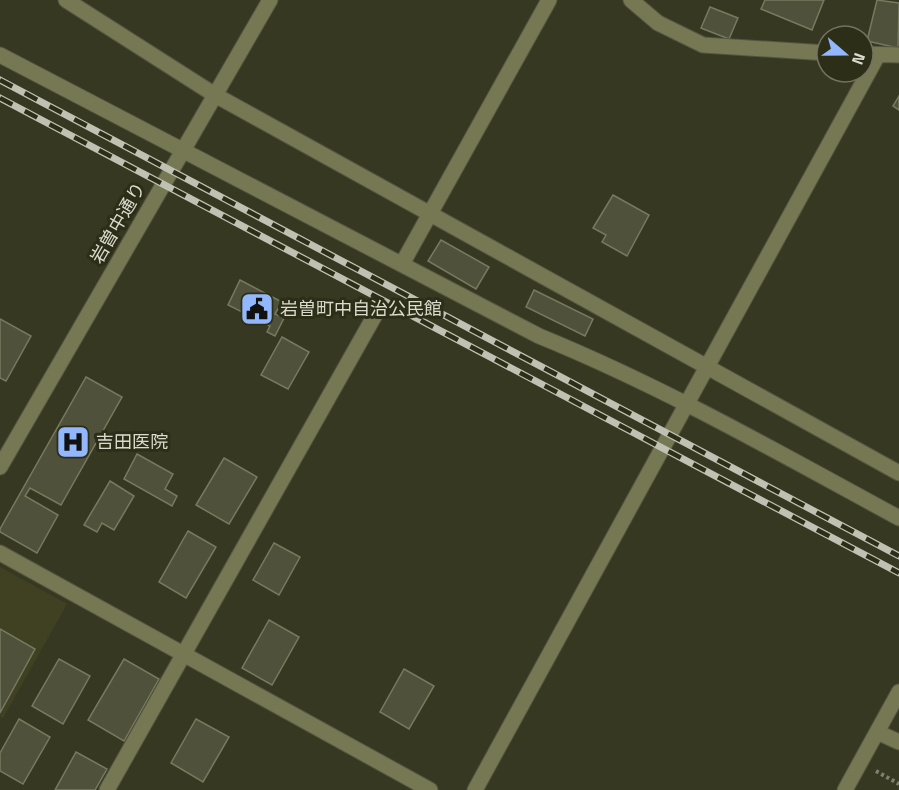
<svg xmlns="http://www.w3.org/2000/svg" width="899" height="790" viewBox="0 0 899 790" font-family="'Titillium Web','Noto Sans JP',sans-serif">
<rect width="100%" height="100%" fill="#373821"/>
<path fill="#404123" d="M 0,567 L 67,604 L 3,718 L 0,716 Z"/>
<path fill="#50513a" stroke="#777960" stroke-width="1.5" d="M 765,0 L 824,0 L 812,30 L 761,9 Z
M 877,0 L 899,3 L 898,48 L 867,41 Z
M 710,7 L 738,18 L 729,39 L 701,28 Z
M 899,96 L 899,110 L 893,106 Z
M 613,195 L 649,215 L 627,256 L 602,242 L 606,235 L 593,228 Z
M 441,240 L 489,267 L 476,289 L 428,261 Z
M 240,280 L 282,302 L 275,314 L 284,318 L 275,336 L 267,332 L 270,326 L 228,305 Z
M 534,290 L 593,319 L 585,336 L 526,307 Z
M 0,319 L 31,336 L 6,381 L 0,378 Z
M 282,337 L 309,352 L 288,389 L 261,375 Z
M 86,377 L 122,397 L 61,505 L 30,488 L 25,496 L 58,515 L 37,553 L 0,532 L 0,529 Z
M 137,454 L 173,474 L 165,489 L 177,496 L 172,506 L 124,479 Z
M 224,458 L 257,477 L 229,524 L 196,505 Z
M 110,481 L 134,496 L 114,530 L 102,523 L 97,532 L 84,525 Z
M 188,531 L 216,547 L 186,598 L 159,582 Z
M 274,543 L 300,557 L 279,595 L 253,580 Z
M 269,620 L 299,637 L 272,685 L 242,668 Z
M 0,629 L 35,649 L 0,713 Z
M 59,659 L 90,676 L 63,724 L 32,706 Z
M 124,659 L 159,679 L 124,741 L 88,720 Z
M 404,669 L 434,686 L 409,729 L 380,712 Z
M 19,719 L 50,737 L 23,784 L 0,771 L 0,753 Z
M 196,719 L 229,737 L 203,782 L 171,763 Z
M 76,752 L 107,769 L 95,790 L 55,790 Z"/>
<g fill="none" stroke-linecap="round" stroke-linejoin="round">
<defs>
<path id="minor" d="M 66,0 L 215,95 L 899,473
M 631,0 L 658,23 L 703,45 L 827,53
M 863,54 L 899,55
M 0,55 L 539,336 C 664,387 781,454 899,518
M 402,264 L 549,0
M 0,467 L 270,0
M 0,553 L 430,790
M 877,732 L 899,742
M 107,790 L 375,315
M 475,790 L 878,55
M 845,790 L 899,692"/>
</defs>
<use href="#minor" stroke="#545540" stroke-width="17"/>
<path stroke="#7f806e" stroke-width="4" stroke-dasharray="3 3" stroke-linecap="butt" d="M 876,771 L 899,784"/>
<use href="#minor" stroke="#767853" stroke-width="15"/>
<defs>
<path id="rail" d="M 0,80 L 899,556
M 0,98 L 899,573"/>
</defs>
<use href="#rail" stroke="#c0c1b3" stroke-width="7"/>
<use href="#rail" stroke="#2d2e17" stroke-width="4.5" stroke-dasharray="14" stroke-linecap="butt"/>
</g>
<defs>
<symbol id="civic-square" viewBox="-11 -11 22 22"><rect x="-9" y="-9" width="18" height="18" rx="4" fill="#93b7fd" stroke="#2d2e17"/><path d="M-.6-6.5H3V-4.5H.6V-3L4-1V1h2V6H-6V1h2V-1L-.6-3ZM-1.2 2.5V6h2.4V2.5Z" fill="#111"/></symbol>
<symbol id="hospital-square" viewBox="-11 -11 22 22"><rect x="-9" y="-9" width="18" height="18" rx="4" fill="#93b7fd" stroke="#2d2e17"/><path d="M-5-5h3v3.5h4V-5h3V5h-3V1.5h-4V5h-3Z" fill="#111"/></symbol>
</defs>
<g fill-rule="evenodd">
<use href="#civic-square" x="238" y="290" width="38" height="38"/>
<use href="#hospital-square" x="54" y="423" width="38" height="38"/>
</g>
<g text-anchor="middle" stroke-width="6" stroke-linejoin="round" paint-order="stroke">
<g font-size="18" fill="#dadbce" stroke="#2d2e17">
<text transform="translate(118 223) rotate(-60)" y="6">岩曽中通り</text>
</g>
<g font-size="18" fill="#dadbce" stroke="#2d2e17" text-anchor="start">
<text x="280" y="315">岩曽町中自治公民館</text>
<text x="96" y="448">吉田医院</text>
</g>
</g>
<g transform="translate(845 54) rotate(110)"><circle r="28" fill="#2d2e17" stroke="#727360" stroke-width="1.5"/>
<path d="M0-4.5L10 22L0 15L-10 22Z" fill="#93b7fd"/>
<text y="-9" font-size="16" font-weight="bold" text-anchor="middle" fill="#dadbce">N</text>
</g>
</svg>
